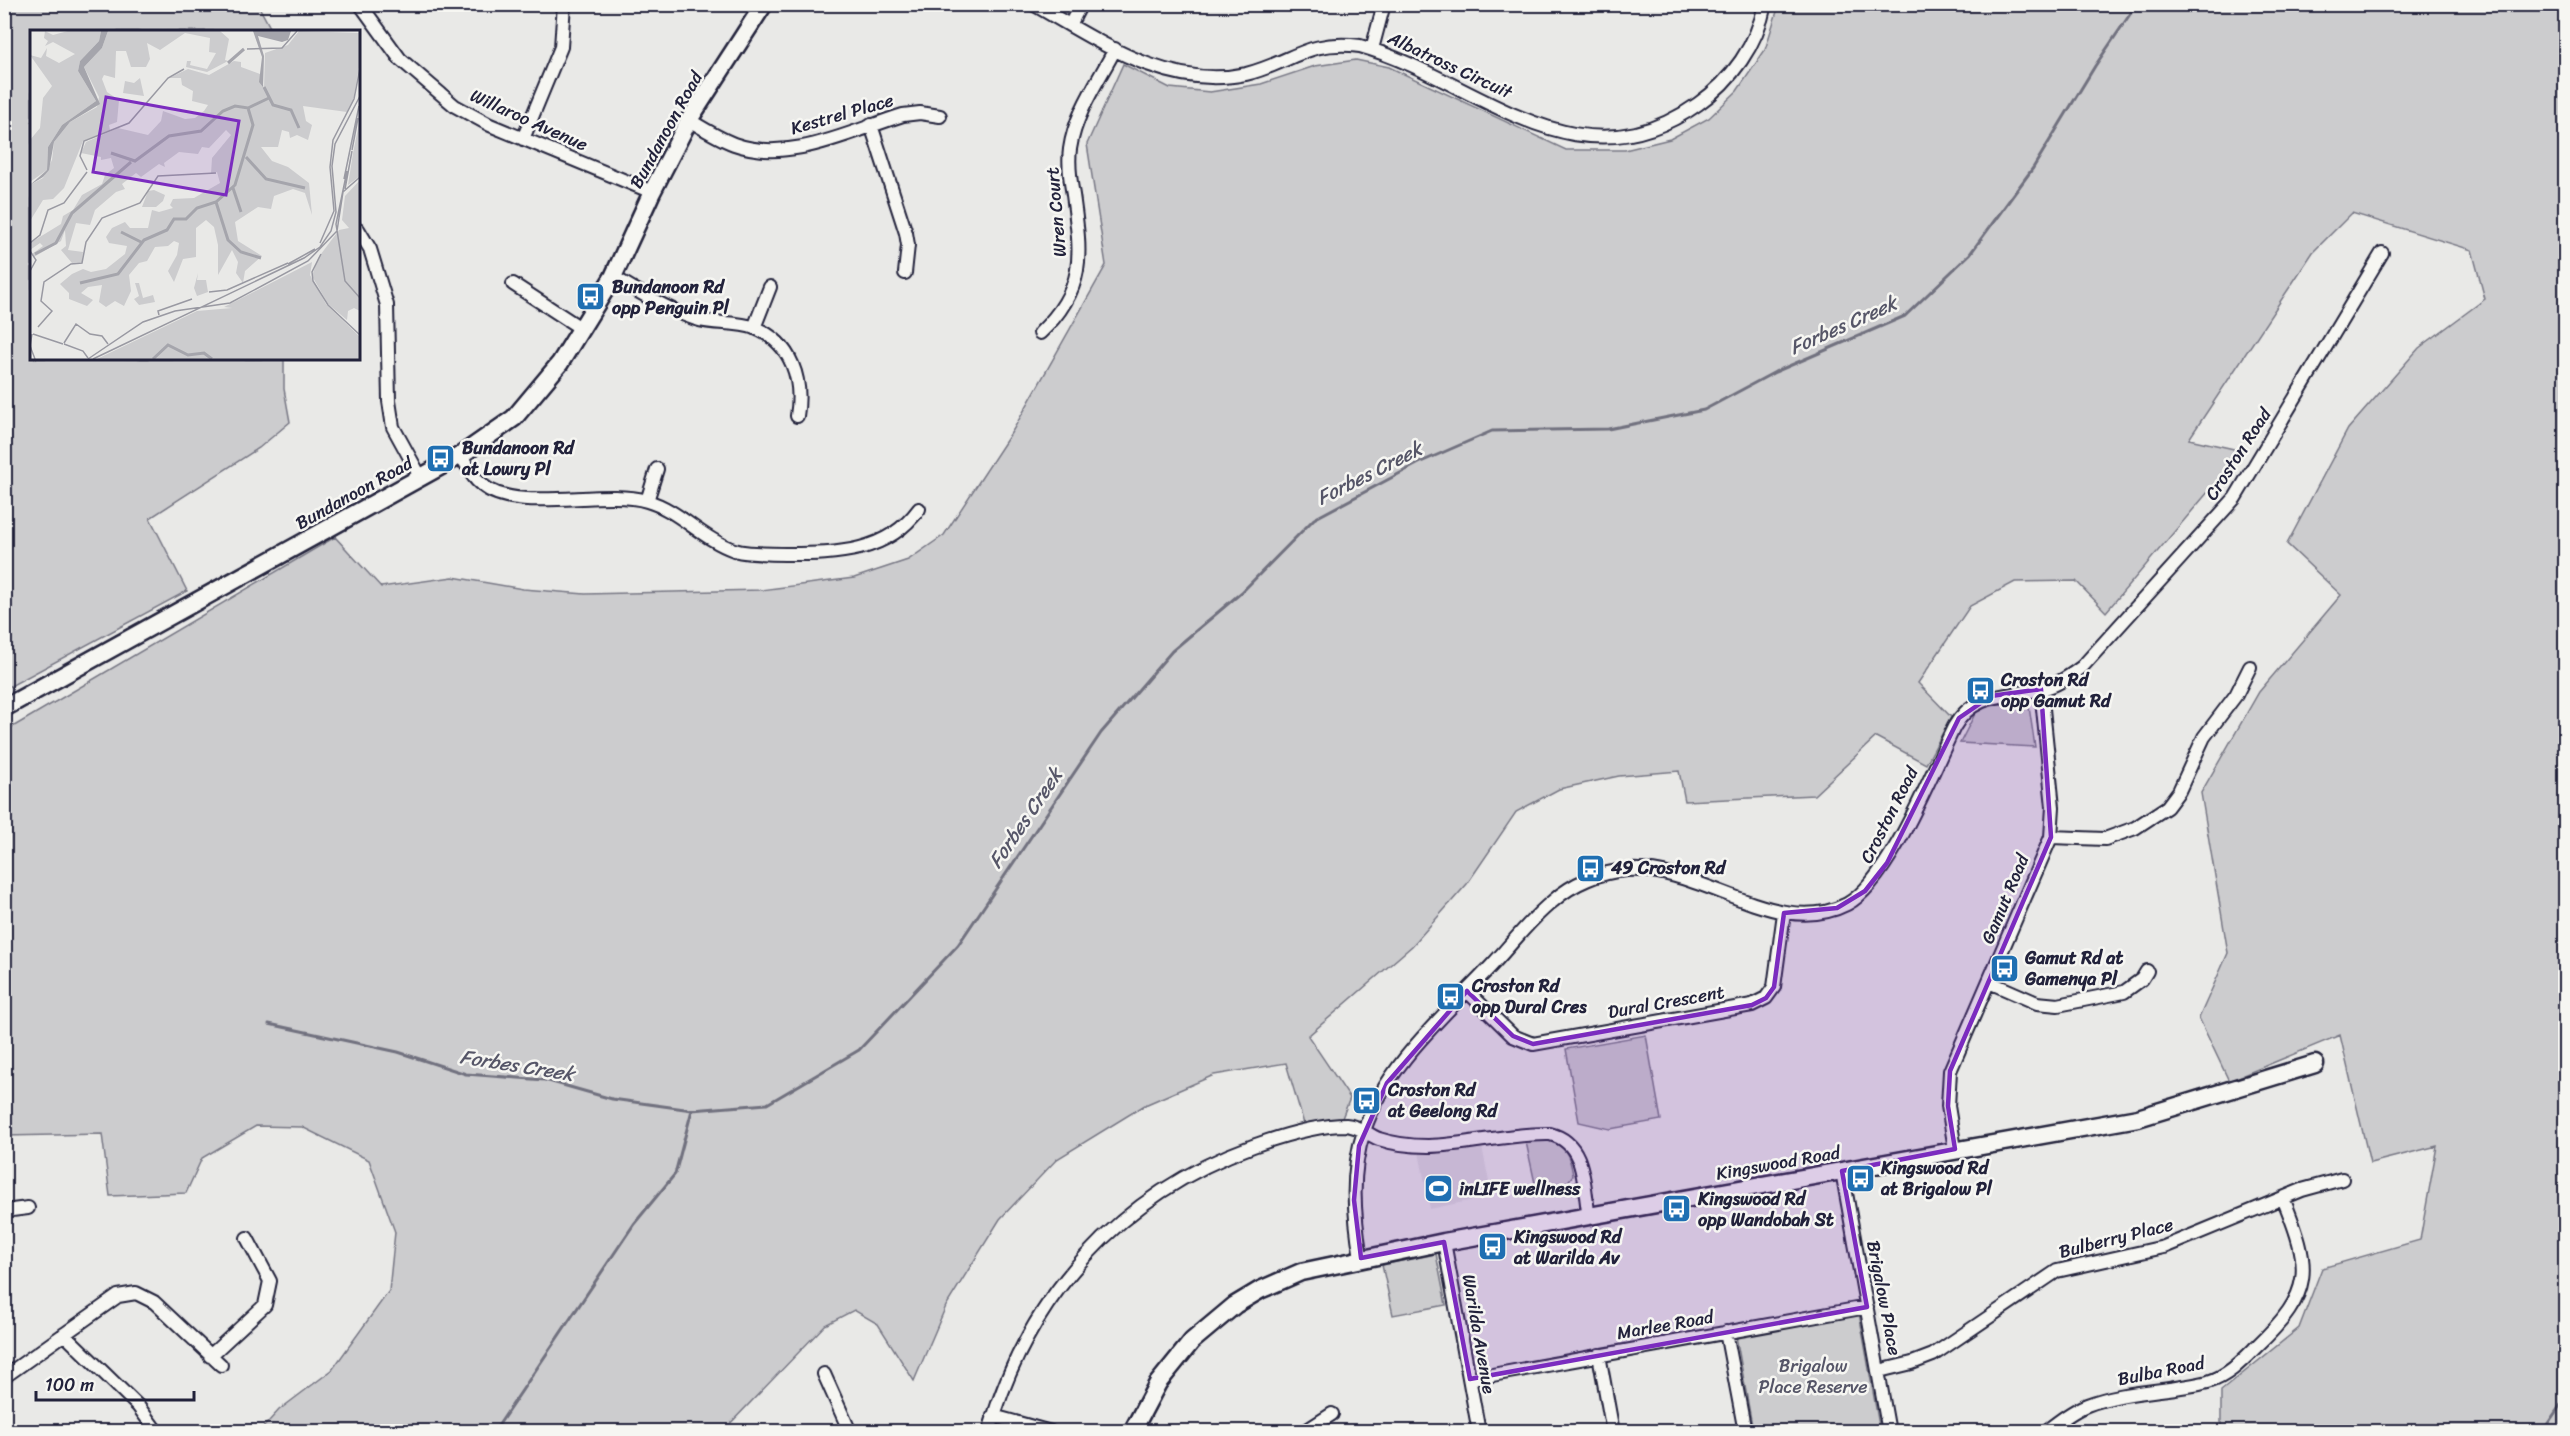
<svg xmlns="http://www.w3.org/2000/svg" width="2570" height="1436" viewBox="0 0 2570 1436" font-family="Sriracha,sans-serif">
<rect width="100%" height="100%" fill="#e9e9e7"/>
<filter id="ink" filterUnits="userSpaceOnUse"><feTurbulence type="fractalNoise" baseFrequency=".0167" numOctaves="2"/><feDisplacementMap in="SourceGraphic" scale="12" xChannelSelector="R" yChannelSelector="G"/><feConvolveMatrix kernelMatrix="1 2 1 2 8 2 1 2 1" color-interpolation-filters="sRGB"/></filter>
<g filter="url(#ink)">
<path fill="#dadada" d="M 1482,1147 L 1492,1196 L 1430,1209 L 1419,1152 Z"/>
<path fill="#ccccce" stroke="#777784" stroke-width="1.5" d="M 5,4 L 258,5 L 272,31 L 32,32 L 32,358 L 284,359 L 284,389 L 290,422 L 259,448 L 150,518 L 187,591 L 5,689 Z
M 1779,5 L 2565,5 L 2565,1431 L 2221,1431 L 2221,1391 L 2299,1328 L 2322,1268 L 2420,1240 L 2437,1146 L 2370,1163 L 2340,1035 L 2229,1081 L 2199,1018 L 2228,953 L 2201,793 L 2259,692 L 2341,595 L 2287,544 L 2348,429 L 2419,348 L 2485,299 L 2472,250 L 2352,213 L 2313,252 L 2189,439 L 2243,451 L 2106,612 L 2076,581 L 2015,582 L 1970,606 L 1918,683 L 1951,717 L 1926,764 L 1876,737 L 1814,795 L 1685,801 L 1679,771 L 1619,776 L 1559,789 L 1516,812 L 1467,884 L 1412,946 L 1308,1036 L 1350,1098 L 1342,1118 L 1304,1124 L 1286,1063 L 1214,1075 L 1145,1105 L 1057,1159 L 1000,1219 L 946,1306 L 914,1381 L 878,1324 L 854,1310 L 825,1325 L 723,1431 L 260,1431 L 279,1410 L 332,1370 L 389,1291 L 395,1232 L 369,1160 L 302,1127 L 256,1126 L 202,1158 L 186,1193 L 110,1196 L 102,1134 L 5,1136 L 4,732 L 335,537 L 381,587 L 453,577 L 523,589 L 585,594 L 761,590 L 854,578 L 908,560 L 944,535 L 1013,430 L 1106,265 L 1087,144 L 1123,64 L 1170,88 L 1210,92 L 1261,84 L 1315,66 L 1356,60 L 1389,67 L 1566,150 L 1625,150 L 1670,139 L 1709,118 L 1737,91 L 1765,50 Z
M 2028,700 L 2035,747 L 1960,743 L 1978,708 Z
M 1646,1035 L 1661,1120 L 1610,1129 L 1579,1122 L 1566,1049 Z
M 1543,1140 C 1565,1142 1570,1156 1573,1175 L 1567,1183 L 1536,1188 L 1526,1142 Z
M 1436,1254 L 1446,1305 L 1393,1315 L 1382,1265 Z
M 1859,1313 L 1880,1431 L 1753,1431 L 1736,1336 Z"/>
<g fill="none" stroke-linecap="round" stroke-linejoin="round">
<path stroke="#71717f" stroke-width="3" d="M 269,1024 L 398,1052 L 466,1074 L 545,1080 L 612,1099 L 692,1110 L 767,1104 L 859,1050 L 958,945 L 1101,733 L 1172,651 L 1242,592 L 1314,519 L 1421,462 L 1492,431 L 1608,429 L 1704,410 L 1775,372 L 1905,316 L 1970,254 L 2033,168 L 2095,66 L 2137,4
M 494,1432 L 634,1224 L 675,1174 L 692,1110
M 2542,1432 L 2566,1397"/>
<defs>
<path id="street" d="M 360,4 L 400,59 L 455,106 L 490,125 L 652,192
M 1033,4 C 1097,40 1168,91 1246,74 C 1291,63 1307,39 1360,46 C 1476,78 1575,192 1698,104 C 1732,80 1757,45 1765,4
M 1070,25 L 1081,4
M 1372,49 L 1384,4
M 689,120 C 704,129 718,138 734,144 C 789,164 851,131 903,115 L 920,113 L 940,116
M 871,125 L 906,233 L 908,245 L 905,273
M 523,139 L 561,47 L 564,4
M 358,229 L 370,249 L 387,305 L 389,401 L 393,427 L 421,478
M 613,277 C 640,292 667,310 696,319 C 715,325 736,321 755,328 C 792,343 803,380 797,416
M 513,284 L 582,329
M 754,328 L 770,287
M 1040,333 C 1087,288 1081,254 1073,195 C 1070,179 1068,164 1070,149 C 1075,113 1099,80 1115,49
M 461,455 C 467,465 472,478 482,485 C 517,514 602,488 647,501 C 679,510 702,539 734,550 C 751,555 770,553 788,554 C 837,554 887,553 919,509
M 647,501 L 657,469
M 2051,837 L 2105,839 L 2135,828 L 2167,807 L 2179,791 L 2204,737 L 2236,695 L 2250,667
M 1989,982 L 2037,1003 L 2058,1005 L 2124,992 L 2142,979 L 2147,971
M 1467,991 L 1513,1036 L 1533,1044 L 1752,1005 L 1766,998 L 1774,987 L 1784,913
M 1955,1149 L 1948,1106 L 1950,1071 L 2051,837 L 2053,807 L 2041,689
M 1842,1171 L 1889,1432
M 4,1211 L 28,1208
M 1444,1242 L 1479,1432
M 1361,1258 C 1354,1215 1350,1173 1364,1131 C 1386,1065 1444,1016 1491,966 C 1511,945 1530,919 1553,901 C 1573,883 1600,872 1627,870 C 1702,865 1777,940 1847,904 C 1889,882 1932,772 1954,727 C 1974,692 2006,697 2041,689 C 2056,686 2070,676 2082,667 L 2235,498 L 2382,253
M 1726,1332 L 1745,1432
M 64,1334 L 138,1406 L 157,1432
M 1599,1355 L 1613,1432
M 210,1356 L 265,1305 L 270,1281 L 247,1238
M 1879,1371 L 1912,1363 L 1933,1355 L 2057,1271 L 2164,1247 L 2302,1190 L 2342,1179
M 824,1374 L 850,1432
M 4,1377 L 118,1296 L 136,1293 L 154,1302 L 221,1365
M 1470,1379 L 1867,1307
M 993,1416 L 1051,1432
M 989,1432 C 1027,1297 1120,1194 1253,1146 C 1281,1136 1316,1125 1346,1125 C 1359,1126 1367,1134 1379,1139 C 1394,1144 1412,1146 1428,1146 C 1469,1145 1509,1133 1550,1134 C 1587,1143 1583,1186 1589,1217
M 1304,1432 L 1332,1414
M 2045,1432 C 2058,1422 2072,1411 2087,1405 C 2126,1390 2169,1392 2208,1382 C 2228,1376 2242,1361 2256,1347 C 2314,1292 2312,1269 2283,1198"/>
<path id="secondary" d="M 4,708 L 461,455 L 514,418 L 560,363 L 613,277 L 652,192 L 689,120 L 764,4
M 1132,1432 L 1158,1383 L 1192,1341 L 1235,1305 L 1260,1290 L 1301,1272 L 1444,1242 L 2138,1118 L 2315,1064"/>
</defs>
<use href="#street" stroke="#22223b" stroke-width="16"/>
<use href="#secondary" stroke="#22223b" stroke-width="21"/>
<use href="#street" stroke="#f6f6f2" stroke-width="12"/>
<use href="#secondary" stroke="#f6f6f2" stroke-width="16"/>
</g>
</g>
<path fill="#7b2cbf" fill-opacity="0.2" stroke="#7b2cbf" stroke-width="4.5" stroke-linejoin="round" d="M 2041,689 L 2051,837 L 1950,1071 L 1948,1106 L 1955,1149 L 1842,1171 L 1867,1307 L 1470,1379 L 1444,1242 L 1361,1258 L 1354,1200 L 1359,1146 L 1387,1083 L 1467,991 L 1513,1036 L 1533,1044 L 1752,1005 L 1766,998 L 1774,987 L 1784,913 L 1837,908 L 1865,891 L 1887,863 L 1959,718 L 1991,696 Z"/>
<defs>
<symbol id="bus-square" viewBox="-11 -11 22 22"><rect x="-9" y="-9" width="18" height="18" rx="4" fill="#1f6fb2" stroke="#f6f6f2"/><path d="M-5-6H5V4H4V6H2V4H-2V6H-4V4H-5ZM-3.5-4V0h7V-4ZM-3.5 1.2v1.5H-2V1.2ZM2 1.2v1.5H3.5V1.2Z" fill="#fff"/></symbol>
<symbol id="stadium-square" viewBox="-11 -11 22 22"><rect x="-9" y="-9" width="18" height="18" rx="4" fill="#1f6fb2" stroke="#f6f6f2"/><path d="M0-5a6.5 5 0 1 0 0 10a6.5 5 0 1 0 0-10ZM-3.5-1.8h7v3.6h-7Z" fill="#fff"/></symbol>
</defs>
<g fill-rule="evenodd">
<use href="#bus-square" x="574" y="280" width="33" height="33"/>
<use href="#bus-square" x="424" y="442" width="33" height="33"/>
<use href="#bus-square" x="1964" y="674" width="33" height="33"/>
<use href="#bus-square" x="1574" y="852" width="33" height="33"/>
<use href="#bus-square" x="1988" y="952" width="33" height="33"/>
<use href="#bus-square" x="1434" y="980" width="33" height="33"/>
<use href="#bus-square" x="1350" y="1084" width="33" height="33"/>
<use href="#bus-square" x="1844" y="1162" width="33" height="33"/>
<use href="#stadium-square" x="1422" y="1172" width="33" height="33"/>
<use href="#bus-square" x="1660" y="1192" width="33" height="33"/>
<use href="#bus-square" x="1476" y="1230" width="33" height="33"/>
</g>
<g text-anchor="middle" stroke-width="5" stroke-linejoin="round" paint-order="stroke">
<g font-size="18" fill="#22223b" stroke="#f6f6f2">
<text transform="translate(1450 65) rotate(25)" y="6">Albatross Circuit</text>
<text transform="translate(842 114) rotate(-16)" y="6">Kestrel Place</text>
<text transform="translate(529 120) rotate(24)" y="6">Willaroo Avenue</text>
<text transform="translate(666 130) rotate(-61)" y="6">Bundanoon Road</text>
<text transform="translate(1056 212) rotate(-95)" y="6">Wren Court</text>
<text transform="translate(2238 454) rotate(-57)" y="6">Croston Road</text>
<text transform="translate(354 493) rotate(-29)" y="6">Bundanoon Road</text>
<text transform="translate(1889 815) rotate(-63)" y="6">Croston Road</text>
<text transform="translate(2005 899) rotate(-67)" y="6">Gamut Road</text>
<text transform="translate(1666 1002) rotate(-10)" y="6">Dural Crescent</text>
<text transform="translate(1778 1163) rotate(-10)" y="6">Kingswood Road</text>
<text transform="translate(2116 1238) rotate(-14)" y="6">Bulberry Place</text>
<text transform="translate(1884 1298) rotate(79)" y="6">Brigalow Place</text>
<text transform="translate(1665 1325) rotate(-10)" y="6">Marlee Road</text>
<text transform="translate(1479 1334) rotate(80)" y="6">Warilda Avenue</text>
<text transform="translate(2161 1371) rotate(-11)" y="6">Bulba Road</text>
</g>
<g font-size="18" font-weight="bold" fill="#22223b" stroke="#f6f6f2" text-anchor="start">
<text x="612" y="293">Bundanoon Rd<tspan x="612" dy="21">opp Penguin Pl</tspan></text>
<text x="462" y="454">Bundanoon Rd<tspan x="462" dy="21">at Lowry Pl</tspan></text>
<text x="2001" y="686">Croston Rd<tspan x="2001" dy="21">opp Gamut Rd</tspan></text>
<text x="1611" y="874">49 Croston Rd</text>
<text x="2025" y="964">Gamut Rd at<tspan x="2025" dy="21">Gamenya Pl</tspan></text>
<text x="1472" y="992">Croston Rd<tspan x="1472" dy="21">opp Dural Cres</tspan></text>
<text x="1388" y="1096">Croston Rd<tspan x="1388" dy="21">at Geelong Rd</tspan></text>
<text x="1881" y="1174">Kingswood Rd<tspan x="1881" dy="21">at Brigalow Pl</tspan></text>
<text x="1459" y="1195">inLIFE wellness</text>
<text x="1698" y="1205">Kingswood Rd<tspan x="1698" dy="21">opp Wandobah St</tspan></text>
<text x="1514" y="1243">Kingswood Rd<tspan x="1514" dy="21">at Warilda Av</tspan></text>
</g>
<g font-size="18" fill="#555567" stroke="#f6f6f2">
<text x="1813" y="1372">Brigalow<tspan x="1813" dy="21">Place Reserve</tspan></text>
</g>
<g font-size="20" font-style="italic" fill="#565668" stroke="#f6f6f2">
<text transform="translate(1843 325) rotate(-24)" y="7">Forbes Creek</text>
<text transform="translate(1369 473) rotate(-27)" y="7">Forbes Creek</text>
<text transform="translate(1025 818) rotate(-56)" y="7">Forbes Creek</text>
<text transform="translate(517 1065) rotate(9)" y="7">Forbes Creek</text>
</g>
</g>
<g transform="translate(30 30)">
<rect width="330" height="330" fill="#e9e9e7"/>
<path d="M 15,1 L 23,5 L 38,1 L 71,1 L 69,11 L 50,31 L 48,41 L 66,71 L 32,95 L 18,117 L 17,140 L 0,152 L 0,110 L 10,98 L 13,68 L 22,56 L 0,25 L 11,28 L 17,18 L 16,26 L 29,33 L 45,24 L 23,12 L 15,16 L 18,11 L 14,8 ZM 78,1 L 190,1 L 199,9 L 195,30 L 198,31 L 177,42 L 156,37 L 157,31 L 161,31 L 160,35 L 177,39 L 186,23 L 179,22 L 180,8 L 155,3 L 130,20 L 117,13 L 120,29 L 116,37 L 101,37 L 96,21 L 86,21 L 85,48 L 74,45 L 72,49 L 77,62 L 89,70 L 87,92 L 79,95 L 80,100 L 53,111 L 34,158 L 23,169 L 13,170 L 0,191 L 0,155 L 13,148 L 22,130 L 24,112 L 40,92 L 67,77 L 69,67 L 54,37 L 72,18 ZM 269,1 L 330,3 L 330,32 L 323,71 L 317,82 L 273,76 L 276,91 L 282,95 L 278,110 L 267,105 L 260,108 L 259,102 L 252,100 L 248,117 L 231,117 L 242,131 L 258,137 L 279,153 L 282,185 L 275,163 L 263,159 L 244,166 L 241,179 L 228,177 L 205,192 L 208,211 L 232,226 L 215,241 L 213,253 L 206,243 L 208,232 L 202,220 L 188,245 L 188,215 L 184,197 L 176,190 L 166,198 L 166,227 L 153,229 L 144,252 L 138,241 L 147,225 L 149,213 L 144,211 L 138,216 L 125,217 L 117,231 L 109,233 L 99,245 L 101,261 L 94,276 L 85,271 L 76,277 L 69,272 L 72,255 L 58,257 L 51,263 L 63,270 L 57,276 L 39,269 L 39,263 L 30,254 L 42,244 L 53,239 L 61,242 L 76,239 L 95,224 L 97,216 L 79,213 L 76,207 L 82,198 L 95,192 L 100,198 L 118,198 L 122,180 L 129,182 L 143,178 L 140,175 L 143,169 L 164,168 L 190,153 L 187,142 L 181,144 L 182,128 L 201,105 L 196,100 L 179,118 L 172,117 L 168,124 L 149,122 L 134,133 L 135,137 L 129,134 L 111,147 L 106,143 L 92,154 L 95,159 L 86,162 L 65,180 L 60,195 L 46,193 L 38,220 L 53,222 L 52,232 L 42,233 L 31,220 L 36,216 L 35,200 L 31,211 L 4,227 L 2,224 L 13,216 L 10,213 L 0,220 L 0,213 L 31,194 L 33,186 L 43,180 L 52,165 L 72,154 L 75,145 L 84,138 L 81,128 L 71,130 L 71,127 L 51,123 L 56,112 L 88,98 L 118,105 L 131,91 L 133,81 L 155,89 L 165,88 L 174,81 L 178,75 L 162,71 L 163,61 L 152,55 L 151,48 L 139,48 L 158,39 L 179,45 L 204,31 L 211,32 L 211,37 L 230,44 L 234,58 L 235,23 L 258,15 ZM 110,48 L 114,66 L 93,63 L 95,51 L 104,53 ZM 330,89 L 330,146 L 318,155 L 323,123 ZM 330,150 L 330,281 L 324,278 L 318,281 L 317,290 L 298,274 L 282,246 L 288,228 L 309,200 L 319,198 L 312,190 L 315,166 ZM 124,160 L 135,165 L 133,171 L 126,177 L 112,177 L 118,161 ZM 282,232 L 280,245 L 296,274 L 330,307 L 330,329 L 67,329 L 167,281 L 202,278 L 194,277 ZM 168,243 L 167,250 L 176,250 L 178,262 L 167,266 L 164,258 ZM 105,253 L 109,253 L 113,268 L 123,265 L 125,272 L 109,275 L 104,269 L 109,266 Z" fill="#ccccce"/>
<path d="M 71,1 L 78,1 L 72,18 L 54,37 L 70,74 L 40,92 L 24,112 L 19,140 L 13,147 L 0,155 L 17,140 L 18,117 L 32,95 L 66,71 L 48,41 L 50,31 L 69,11 ZM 223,1 L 261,1 L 258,10 L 252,12 L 228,6 L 234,26 L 233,57 L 229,52 L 232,27 Z" fill="#a5a5ac"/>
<path fill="none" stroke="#a5a5ac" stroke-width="3" d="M 198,33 L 214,19M 234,57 L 243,75 L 261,80 L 269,98M 81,123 L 105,131 L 139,106 L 171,101 L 193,81 L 205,76 L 218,78 L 239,68M 216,127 L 236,149 L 275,158M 203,158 L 211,182M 186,172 L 198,210 L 211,222 L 231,228M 91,202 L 111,212M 5,224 L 26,213 L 42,183 L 101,132M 50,253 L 88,244 L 114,210 L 137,200 L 144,189 L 156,189 L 167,178 L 186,172 L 205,155 L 223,95 L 218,78M 123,329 L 138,315 L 158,325 L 174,323 L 182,329"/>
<path fill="none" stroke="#9999a2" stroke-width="1.5" d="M 217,19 L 252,18 L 267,1M 322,120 L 328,88M 300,137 L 303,110 L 324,69 L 330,38M 57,140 L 50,126 L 54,111 L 99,93 L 138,48 L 154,39M 317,141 L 306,194 L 315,251 L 330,268M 314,149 L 329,76M 315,159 L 322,121M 0,213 L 10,205 L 18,180 L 34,173 L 57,142M 290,213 L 304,181 L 300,137M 0,221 L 6,230 L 0,241M 291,224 L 282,242 L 283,251 L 298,275 L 330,305M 258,234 L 285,219M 179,262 L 197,260 L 258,233M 129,285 L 128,281 L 162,269M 8,297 L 22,281 L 11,271 L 14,252 L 41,234 L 52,233 L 56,212 L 72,188 L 110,173 L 128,146 L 186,143M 2,304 L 0,316 L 5,329M 3,304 L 33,314M 34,313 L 46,294 L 60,304 L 72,306 L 78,314M 34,314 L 53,321 L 58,328M 58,329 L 113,292 L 145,281 L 200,273 L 278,231 L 307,201 L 313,162 L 330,147M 63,329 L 274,228 L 290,217 L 301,201 L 306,182 L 302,136 L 305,114 L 330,66"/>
<path fill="#7b2cbf" fill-opacity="0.15" stroke="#7b2cbf" stroke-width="3" d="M 76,67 L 209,91 L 196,165 L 63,142 Z"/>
<rect width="330" height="330" fill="none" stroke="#22223b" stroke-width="3"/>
</g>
<rect width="2570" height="1436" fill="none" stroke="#f6f6f2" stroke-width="24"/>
<rect x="12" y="12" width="2546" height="1412" fill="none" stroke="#22223b" stroke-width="2" filter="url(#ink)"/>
<path d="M36 1391v9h158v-9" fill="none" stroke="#22223b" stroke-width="3"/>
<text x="45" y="1391" font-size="18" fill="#22223b" stroke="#f6f6f2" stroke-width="4.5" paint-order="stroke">100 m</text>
</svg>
